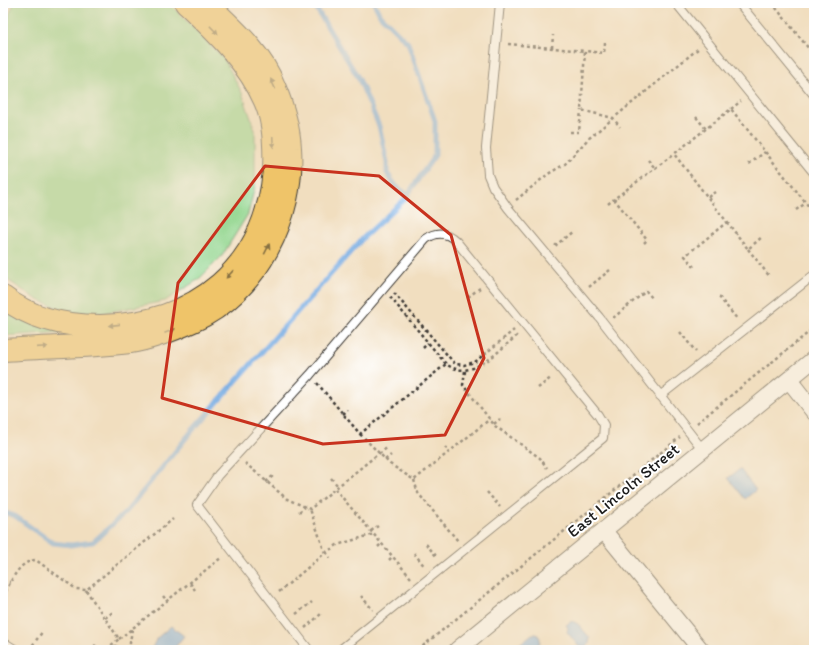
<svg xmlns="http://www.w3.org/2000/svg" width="817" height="653" viewBox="0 0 817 653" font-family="Itim,sans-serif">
<rect width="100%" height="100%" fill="#fff"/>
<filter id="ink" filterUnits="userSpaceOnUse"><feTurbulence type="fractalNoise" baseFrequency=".025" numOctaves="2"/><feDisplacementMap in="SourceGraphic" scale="8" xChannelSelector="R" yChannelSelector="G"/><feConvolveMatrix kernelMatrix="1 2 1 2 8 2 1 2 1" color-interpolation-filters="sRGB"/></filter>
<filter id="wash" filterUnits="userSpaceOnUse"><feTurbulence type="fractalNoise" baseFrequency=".012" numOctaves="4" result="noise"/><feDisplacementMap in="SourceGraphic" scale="16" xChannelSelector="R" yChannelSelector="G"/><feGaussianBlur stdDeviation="0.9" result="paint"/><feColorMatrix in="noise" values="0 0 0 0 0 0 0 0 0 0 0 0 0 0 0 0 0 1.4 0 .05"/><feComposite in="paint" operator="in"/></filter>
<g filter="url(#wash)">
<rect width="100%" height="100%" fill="#f1debf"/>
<path fill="#92d58d" stroke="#577854" d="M 14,3 L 169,3 L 224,59 L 242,93 L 255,130 L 255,186 L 248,214 L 222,256 L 199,279 L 165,301 L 103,313 L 71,313 L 38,300 L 3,277 L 3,30 Z
M 3,309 L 63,332 L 3,336 Z"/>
<path fill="#71a8e0" stroke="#46627e" d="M 740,469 L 756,490 L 745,499 L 728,478 Z
M 572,621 L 578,624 L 590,638 L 589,644 L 585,647 L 579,647 L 567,632 L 568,628 L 566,625 Z
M 171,626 L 184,636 L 173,650 L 151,650 L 157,638 Z
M 532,634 L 537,634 L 540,638 L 540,643 L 531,650 L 516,650 L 517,646 Z"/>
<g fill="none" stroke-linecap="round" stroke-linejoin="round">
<path stroke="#71a8e0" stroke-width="5" d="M 313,3 L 359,79 L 379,126 L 387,162 L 387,173 L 396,186 L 407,194
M 3,512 L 15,516 L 53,543 L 71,545 L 93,542 L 126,512 L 191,432 L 362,239 L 404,200 L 435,155 L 435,121 L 408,43 L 380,15 L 374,3"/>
</g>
</g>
<g filter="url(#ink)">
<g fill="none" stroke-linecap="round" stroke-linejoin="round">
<defs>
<path id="lane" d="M 500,3 L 486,148 L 488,175 L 493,187 L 508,208 L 599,317 L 703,450
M 676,3 L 814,173
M 739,3 L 814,95
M 660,396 L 814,275
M 3,642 L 16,650
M 309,650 L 197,505 L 218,475 L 310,375 L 426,239 C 437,231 447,232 456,241 L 598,415 L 604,425 L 603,438 L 340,650"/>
<path id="street" d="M 789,380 L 814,412
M 604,531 L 701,650
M 457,650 L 814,359"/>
<path id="highway" d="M 3,297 C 31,319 65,326 100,326 C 196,324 266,268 274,170 C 275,148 274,121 265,101 C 248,62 216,32 186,3
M 3,350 C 45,347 88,347 130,342 C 151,339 173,330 193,321 C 257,293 295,216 290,148 C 289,128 282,105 274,86 C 261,52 231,27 206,3"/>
</defs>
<use href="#lane" stroke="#3c3934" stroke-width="10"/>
<use href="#street" stroke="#3c3934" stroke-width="18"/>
<use href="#highway" stroke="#3c3934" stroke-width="24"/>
<path stroke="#3c3934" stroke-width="2.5" stroke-dasharray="3 3" stroke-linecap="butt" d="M 772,3 L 814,55
M 605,43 L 604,53 L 585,51 L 581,110 L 613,118 L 620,127
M 508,44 L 585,51
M 552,48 L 553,35
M 731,109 L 741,101
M 696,117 L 706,129
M 570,132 L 579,132 L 581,110
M 648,160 L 655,168
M 749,164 L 765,152
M 708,197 L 715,192
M 516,200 L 548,174 L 565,164 L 588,139 L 699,48
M 608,204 L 614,199
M 796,210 L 806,203
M 727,222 L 748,249 L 762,237
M 644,243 L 647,240 L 614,199 L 674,154
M 555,246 L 573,231
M 748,249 L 770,277
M 694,267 L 685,256 L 727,222 L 674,154 L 731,109 L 814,213
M 589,287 L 610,270
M 394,293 L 455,364 L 464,365 L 475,362 L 514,330
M 390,297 L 446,364 C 472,383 497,351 518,335
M 468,297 L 480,288
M 719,297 L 738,320
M 613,318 L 646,291 L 653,299
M 426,331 L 430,328
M 680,332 L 696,352
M 423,348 L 428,343
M 465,371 L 463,385 L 495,426 L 540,458 L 547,468
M 317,383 L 360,434 L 446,364
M 538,388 L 552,377
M 343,414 L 348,410
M 697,423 L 814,328
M 494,424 L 500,419
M 360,434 L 390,464 L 414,480 L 490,419
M 445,447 L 449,452
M 379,454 L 388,447
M 385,460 L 391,455
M 245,463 L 287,499 L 310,509 L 378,454
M 331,478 L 338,486
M 414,480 L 418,493 L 458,541
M 266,482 L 274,475
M 335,489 L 411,578
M 487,492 L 500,507
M 299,512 L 305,507
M 371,531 L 378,526
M 426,544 L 437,557
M 378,547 L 382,543
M 326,552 L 330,558
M 325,553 L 337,545 L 374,534
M 414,553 L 425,567
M 389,560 L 393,556
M 3,581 L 10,582
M 190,583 L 195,590
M 86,590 L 119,639 L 105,650
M 279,592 L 325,553 L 310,509
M 163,596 L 167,601
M 361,596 L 373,610
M 3,597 C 11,582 18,561 36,560 L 76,589 L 86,590 L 173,519
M 296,614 L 312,602
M 105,618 L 113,612
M 305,628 L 321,614
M 119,639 L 222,557
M 94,645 L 101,650
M 109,648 L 115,646 L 127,650
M 29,650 L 43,631
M 129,650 L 132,629
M 418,650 L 680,437"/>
<use href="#lane" stroke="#fff" stroke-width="8"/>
<use href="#street" stroke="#fff" stroke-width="16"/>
<use href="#highway" stroke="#efc469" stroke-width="22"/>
</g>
<defs><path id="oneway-solid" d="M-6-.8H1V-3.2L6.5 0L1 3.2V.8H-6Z"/></defs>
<g fill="#867042">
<use href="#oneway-solid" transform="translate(214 30) rotate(46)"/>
<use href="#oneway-solid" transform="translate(273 84) rotate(-115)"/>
<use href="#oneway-solid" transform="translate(273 142) rotate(87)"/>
<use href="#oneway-solid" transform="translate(267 249) rotate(-63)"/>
<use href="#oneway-solid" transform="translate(230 274) rotate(133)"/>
<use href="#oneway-solid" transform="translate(114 325) rotate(174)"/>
<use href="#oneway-solid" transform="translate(170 331) rotate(-22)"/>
<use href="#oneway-solid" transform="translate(42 347) rotate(-4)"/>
</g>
</g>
<path d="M0 0H817V653H0ZM 265,166 L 379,176 L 451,235 L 484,358 L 445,435 L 323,444 L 162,398 L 178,283 Z" fill="#f1debf" fill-opacity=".55" fill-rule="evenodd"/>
<path fill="none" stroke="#c8321e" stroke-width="3" stroke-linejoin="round" d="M 265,166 L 379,176 L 451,235 L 484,358 L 445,435 L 323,444 L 162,398 L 178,283 Z"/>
<g text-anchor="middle" stroke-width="4" stroke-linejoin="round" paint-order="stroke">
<g font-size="17" fill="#1c1c1c" stroke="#fff">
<text transform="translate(623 490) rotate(-39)" y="6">East Lincoln Street</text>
</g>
</g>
<rect width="817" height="653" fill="none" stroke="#fff" stroke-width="16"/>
</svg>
